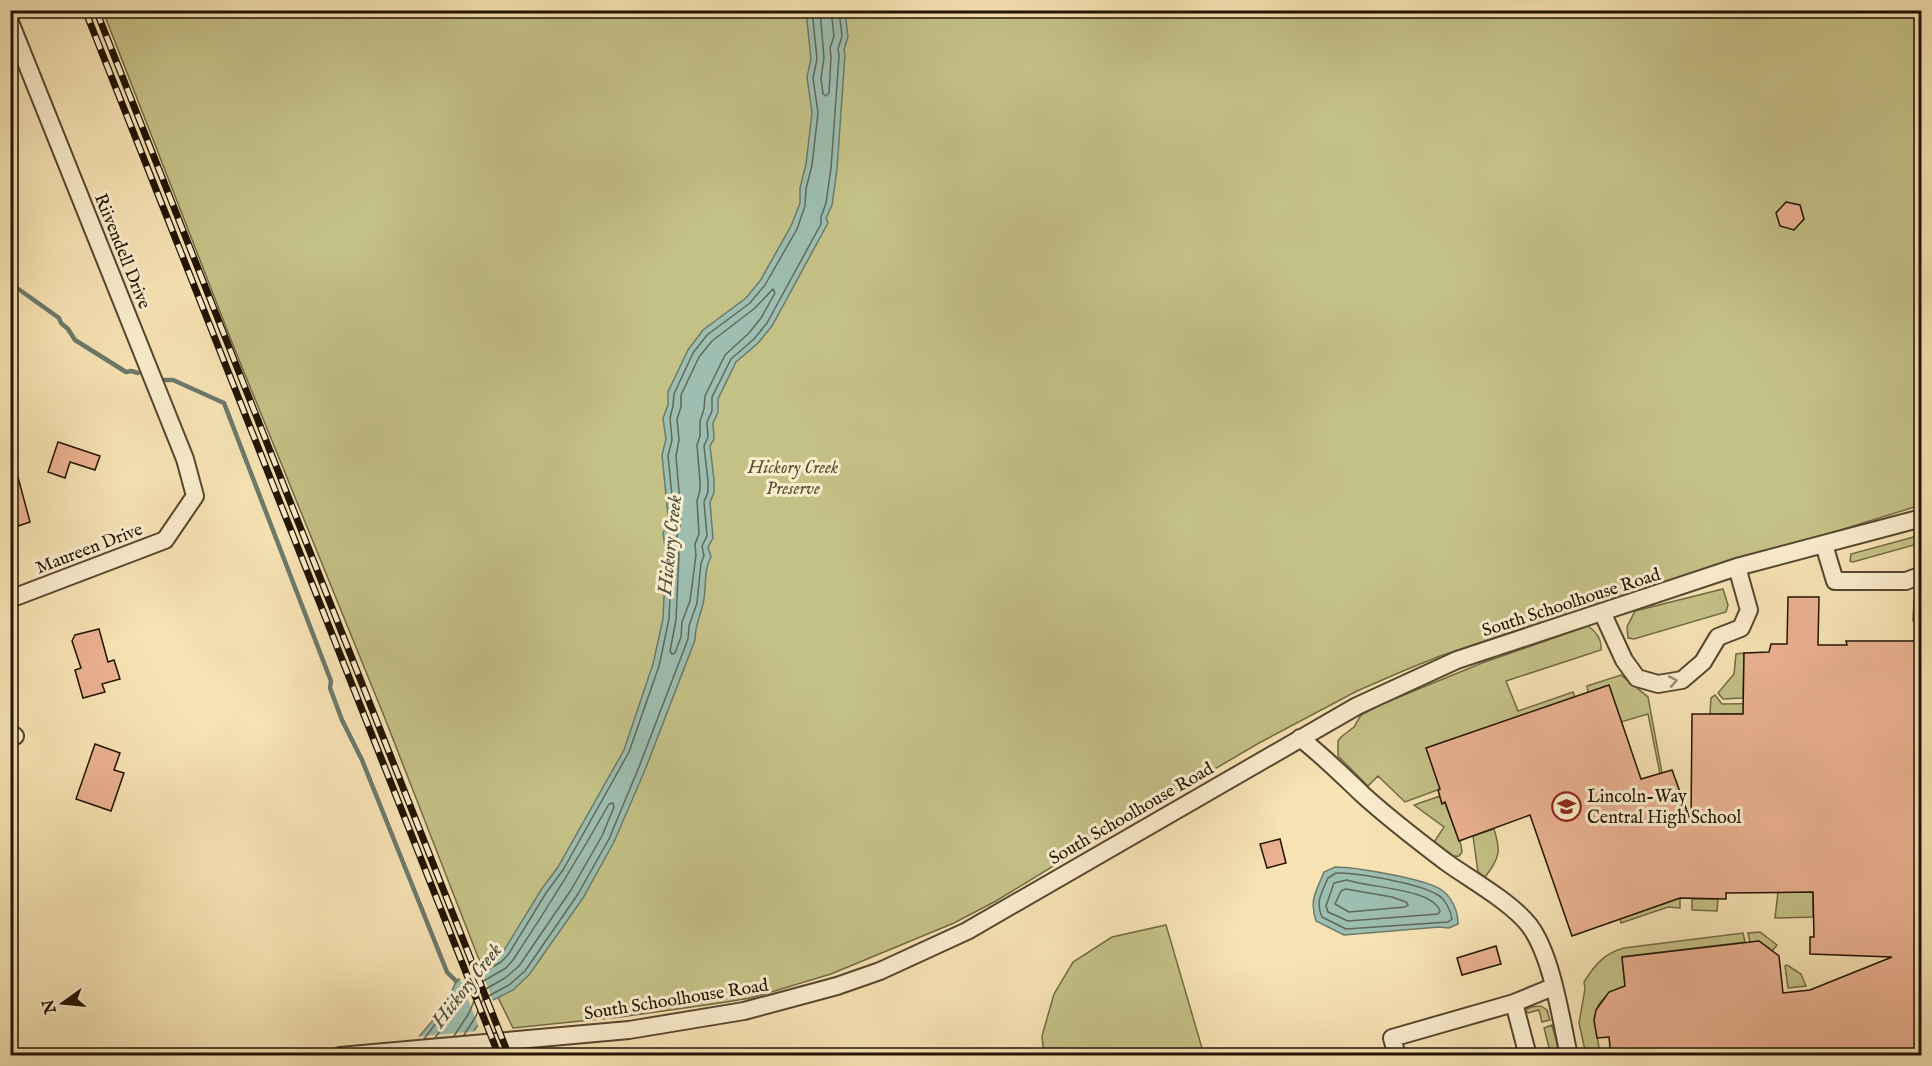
<svg xmlns="http://www.w3.org/2000/svg" width="1932" height="1066" viewBox="0 0 1932 1066" font-family="'IM FELL English',serif">
<rect width="100%" height="100%" fill="#f7e3b4"/>
<filter id="stains"><feTurbulence type="fractalNoise" baseFrequency=".00333" numOctaves="4"/><feColorMatrix values="0 0 0 0 .2 0 0 0 0 .09 0 0 0 0 .02 0 0 0 .5 -.17"/></filter>
<radialGradient id="worn" r=".72"><stop offset=".6" stop-color="#630" stop-opacity="0"/><stop offset="1" stop-color="#630" stop-opacity=".3"/></radialGradient>
<path fill="#c4c187" stroke="#726a45" stroke-width="1.5" d="M 103,11 L 1921,11 L 1921,505 L 1550,620 L 1440,656 L 1403,671 L 1357,691 L 1259,743 L 1150,807 L 996,901 L 954,923 L 831,974 L 751,998 L 720,1003 L 620,1017 L 513,1028 L 478,957 L 384,716 L 233,345 Z
M 1921,535 L 1921,543 L 1853,562 L 1850,561 L 1851,554 Z
M 1723,589 L 1728,605 L 1726,612 L 1634,639 L 1628,638 L 1627,627 L 1635,611 Z
M 1921,598 L 1921,641 L 1920,624 L 1913,621 L 1914,601 Z
M 1588,626 C 1597,632 1602,639 1601,650 L 1506,681 L 1518,711 L 1573,692 L 1575,697 L 1427,748 L 1440,789 L 1405,802 L 1378,776 L 1368,786 L 1338,756 L 1338,741 L 1341,737 L 1354,727 L 1361,715 L 1382,704 L 1482,663 Z
M 1744,653 L 1743,698 L 1723,699 L 1718,693 L 1734,674 L 1736,654 Z
M 1621,675 L 1648,697 L 1662,773 L 1660,774 L 1648,714 L 1621,722 L 1588,692 L 1587,686 Z
M 1715,695 L 1722,704 L 1805,703 L 1804,713 L 1710,714 L 1711,698 Z
M 1440,796 L 1442,803 L 1445,803 L 1461,845 L 1462,852 L 1459,856 C 1449,858 1441,848 1434,842 L 1444,827 L 1414,805 Z
M 1494,829 C 1501,851 1500,858 1485,877 L 1478,872 L 1473,836 Z
M 1778,892 L 1813,892 L 1813,917 L 1775,918 Z
M 1680,898 L 1680,908 L 1668,907 L 1621,923 L 1620,919 Z
M 1692,899 L 1718,899 L 1717,911 L 1692,910 Z
M 1166,925 L 1204,1055 L 1044,1055 L 1042,1036 L 1054,994 L 1073,962 L 1112,937 Z
M 1760,932 L 1777,945 L 1772,951 L 1759,941 L 1750,942 L 1748,933 Z
M 1743,933 L 1745,942 L 1622,957 L 1625,986 C 1585,1001 1596,1021 1600,1055 L 1586,1055 L 1579,1023 L 1585,989 L 1584,982 C 1594,966 1604,953 1624,948 Z
M 1787,965 L 1801,974 L 1806,986 L 1788,988 L 1785,966 Z
M 1541,1006 L 1547,1010 L 1550,1020 L 1542,1022 L 1539,1010 L 1528,1013 L 1525,1010 L 1531,1007 Z
M 1552,1025 L 1560,1055 L 1551,1055 L 1544,1028 Z"/>
<path fill="#9dbeb0" stroke="#6b7a6b" stroke-width="1.5" d="M 806,11 L 845,11 L 848,37 L 844,50 L 845,55 L 837,169 L 832,205 L 826,218 L 828,223 L 772,326 L 758,343 L 736,362 L 718,399 L 718,412 L 713,423 L 714,439 L 710,446 L 714,480 L 714,493 L 710,502 L 713,538 L 708,547 L 711,557 C 703,571 707,588 703,604 C 700,617 695,625 695,640 L 645,770 L 614,842 L 583,898 L 529,975 L 513,990 L 487,1003 L 482,1019 L 458,1055 L 402,1056 C 420,1035 448,1007 456,981 L 498,956 L 503,952 L 541,890 L 558,867 L 624,750 L 653,664 L 663,619 L 666,554 L 663,533 L 667,526 L 668,515 L 662,455 L 666,439 L 663,418 L 668,405 L 668,392 L 688,350 L 703,330 L 746,298 L 760,281 L 791,226 L 800,203 L 800,188 L 806,164 L 812,113 L 807,77 L 811,59 Z
M 1335,867 C 1354,867 1429,879 1443,891 C 1453,899 1458,912 1458,924 L 1449,928 L 1439,927 L 1344,935 L 1316,921 C 1309,900 1316,892 1324,872 Z"/>
<path fill="#f7e3b4" d="M 479,965 L 494,1003 L 490,1005 L 479,1028 L 459,976 Z
M 477,1031 L 461,1056 L 399,1055 L 413,1037 Z"/>
<g fill="none" stroke-linecap="round" stroke-linejoin="round">
<path stroke="#5f685a" stroke-width="1.5" d="M 820,10 L 824,58 L 821,78 L 823,94 L 826,96 L 829,93 L 831,57 L 830,48 L 834,36 L 831,10
M 773,289 L 775,293 L 761,318 L 749,333 L 725,355 L 705,396 L 704,409 L 700,421 L 700,436 L 697,445 L 700,481 L 700,490 L 697,501 L 699,534 L 695,544 L 696,555 L 690,601 L 682,622 L 681,637 L 675,653 L 672,654 L 670,651 L 676,620 L 679,555 L 677,536 L 680,529 L 681,515 L 676,456 L 679,440 L 677,419 L 681,407 L 681,395 L 699,357 L 712,341 L 755,308 Z
M 1336,873 C 1356,872 1421,884 1438,895 C 1445,899 1451,911 1452,919 L 1448,922 L 1346,929 L 1322,917 C 1315,902 1322,892 1328,878 Z
M 1347,880 C 1369,888 1432,888 1440,911 L 1438,914 L 1348,921 L 1328,912 L 1326,906 L 1334,883 Z
M 1346,889 L 1392,897 L 1406,902 L 1408,905 L 1405,907 L 1349,912 L 1335,904 L 1341,891 Z
M 464,1035 L 476,1016 L 483,999 L 509,985 L 525,971 L 578,894 L 609,839 L 639,767 L 688,639 L 689,626 L 697,603 L 701,563 L 704,556 L 702,546 L 707,536 L 704,502 L 708,492 L 708,481 L 704,446 L 708,437 L 707,422 L 712,411 L 712,397 L 731,359 L 754,339 L 767,323 L 821,224 L 821,217 L 826,203 L 831,168 L 839,56 L 838,49 L 842,36 L 839,10
M 435,1038 L 464,998 L 468,990 L 506,968 L 513,960 C 547,909 579,857 609,804 L 613,803 L 614,807 L 602,836 L 571,890 L 519,966 L 505,978 L 477,994 L 469,1013 L 454,1036
M 424,1039 L 458,994 L 462,985 L 501,962 L 508,955 L 546,893 L 563,870 L 629,752 L 659,666 L 669,619 L 672,554 L 670,535 L 673,527 L 674,515 L 668,456 L 672,440 L 670,418 L 673,406 L 674,394 L 693,353 L 707,335 L 750,303 L 765,285 L 797,229 L 805,206 L 806,189 L 812,165 L 818,113 L 813,78 L 817,59 L 812,10"/>
<path stroke="#6b7a6b" stroke-width="4.5" d="M 10,283 L 59,318 L 61,323 L 68,329 L 75,340 L 126,372 L 131,371 L 138,373
M 160,380 L 173,380 L 224,403 L 331,681 L 330,688 L 342,720 L 362,760 L 447,972 L 456,981"/>
</g>
<path fill="#ebb292" stroke="#211303" stroke-width="1.5" d="M 1786,202 L 1800,205 L 1804,219 L 1794,230 L 1780,226 L 1776,213 Z
M 58,442 L 100,456 L 95,470 L 70,462 L 65,478 L 48,472 Z
M 10,466 L 15,466 L 30,522 L 18,526 L 15,518 L 10,519 Z
M 1788,597 L 1819,597 L 1818,645 L 1847,645 L 1846,641 L 1922,641 L 1922,1056 L 1611,1056 L 1609,1037 L 1597,1038 L 1594,1020 L 1596,1010 L 1609,992 L 1625,986 L 1622,957 L 1759,941 L 1779,956 L 1783,993 L 1810,990 L 1892,957 L 1810,954 L 1810,937 L 1814,937 L 1813,892 L 1726,893 L 1726,899 L 1680,898 L 1572,936 L 1530,815 L 1459,841 L 1445,802 L 1442,804 L 1438,790 L 1440,789 L 1426,748 L 1609,685 L 1641,779 L 1672,770 L 1691,822 L 1692,714 L 1743,714 L 1744,653 L 1769,652 L 1771,644 L 1787,644 Z
M 99,629 L 108,662 L 114,660 L 120,679 L 102,684 L 105,692 L 83,698 L 75,670 L 81,668 L 72,641 L 75,635 Z
M 95,744 L 120,753 L 114,770 L 124,773 L 111,811 L 76,799 Z
M 1280,839 L 1286,863 L 1267,868 L 1260,844 Z
M 1496,946 L 1501,964 L 1462,975 L 1457,958 Z"/>
<g fill="none" stroke-linecap="round" stroke-linejoin="round">
<defs>
<path id="minor" d="M 10,22 L 185,459 L 195,496 L 165,540 L 10,599
M 1824,545 L 1835,581 L 1906,581 L 1922,575
M 1602,612 L 1624,660 L 1637,678 L 1658,684 L 1682,680 L 1703,662 L 1718,637 L 1741,628 L 1749,610 L 1737,567
M 10,733 L 15,736
M 1300,738 C 1322,755 1341,774 1361,793 C 1387,817 1417,840 1446,862 C 1471,880 1511,902 1529,925 C 1552,955 1561,1019 1569,1056
M 1514,1003 L 1528,1056
M 340,1056 L 629,1030 L 744,1011 L 837,986 L 880,971 L 967,931 L 1357,706 L 1457,660 L 1737,567 L 1922,518
M 1397,1056 L 1392,1038 L 1514,1003 L 1553,987"/>
</defs>
<use href="#minor" stroke="#56472f" stroke-width="20"/>
<path stroke="#211303" stroke-width="3" stroke-dasharray="1.5 3" stroke-linecap="butt" d="M 1919,268 L 1922,262"/>
<use href="#minor" stroke="#faedce" stroke-width="16"/>
<defs>
<path id="rail" d="M 85,10 L 499,1056
M 96,10 L 509,1056"/>
</defs>
<use href="#rail" stroke="#211303" stroke-width="7"/>
<use href="#rail" stroke="#faedce" stroke-width="4.5" stroke-dasharray="14" stroke-linecap="butt"/>
</g>
<defs><path id="oneway-chevron" d="M-2-3.5L2.5 0L-2 3.5" fill="none" stroke-width="1.6" stroke-linecap="round" stroke-linejoin="round" transform="scale(1.5)"/></defs>
<use stroke="#988b73" href="#oneway-chevron" transform="translate(1673 681) rotate(-11)"/>
<defs>
<symbol id="school-ring" viewBox="-11 -11 22 22"><circle r="9.5" fill="#faedce" stroke="#8f2418" stroke-width="1.5"/><path d="M0-5L7-2L0 1L-7-2ZM-4 1L0 2.5L4 1V4Q0 6-4 4Z" fill="#8f2418"/></symbol>
</defs>
<g fill-rule="evenodd">
<use href="#school-ring" x="1550" y="790" width="33" height="33"/>
</g>
<g text-anchor="middle" stroke-width="6" stroke-linejoin="round" paint-order="stroke">
<g font-size="18" fill="#211303" stroke="#faedce">
<text transform="translate(123 251) rotate(68)" y="6">Riivendell Drive</text>
<text transform="translate(89 548) rotate(-21)" y="6">Maureen Drive</text>
<text transform="translate(1571 602) rotate(-18)" y="6">South Schoolhouse Road</text>
<text transform="translate(1131 813) rotate(-30)" y="6">South Schoolhouse Road</text>
<text transform="translate(676 999) rotate(-9)" y="6">South Schoolhouse Road</text>
</g>
<g font-size="18" font-style="italic" fill="#5a5031" stroke="#faedce">
<text x="793" y="473">Hickory Creek<tspan x="793" dy="21">Preserve</tspan></text>
</g>
<g font-size="18" fill="#211303" stroke="#faedce" text-anchor="start">
<text x="1587" y="802">Lincoln-Way<tspan x="1587" dy="21">Central High School</tspan></text>
</g>
<g font-size="20" font-style="italic" fill="#4c4f40" stroke="#faedce">
<text transform="translate(669 545) rotate(-84)" y="7">Hickory Creek</text>
<text transform="translate(466 985) rotate(-52)" y="7">Hickory Creek</text>
</g>
</g>
<rect width="1932" height="1066" fill="none" stroke="#f7e3b4" stroke-width="36"/>
<rect x="12" y="12" width="1908" height="1042" fill="none" stroke="#211303" stroke-width="3"/>
<rect x="18" y="18" width="1896" height="1030" fill="none" stroke="#211303" stroke-width="1.5"/>
<g transform="translate(63 1003) rotate(255)" stroke="#faedce" stroke-width="4.5" paint-order="stroke">
<path d="M0-4.5L10 22L0 15L-10 22Z" fill="#211303"/>
<text y="-9" font-size="16" font-weight="bold" text-anchor="middle" fill="#211303">N</text>
</g>
<rect width="100%" height="100%" filter="url(#stains)"/>
<rect width="100%" height="100%" fill="url(#worn)"/>
</svg>
